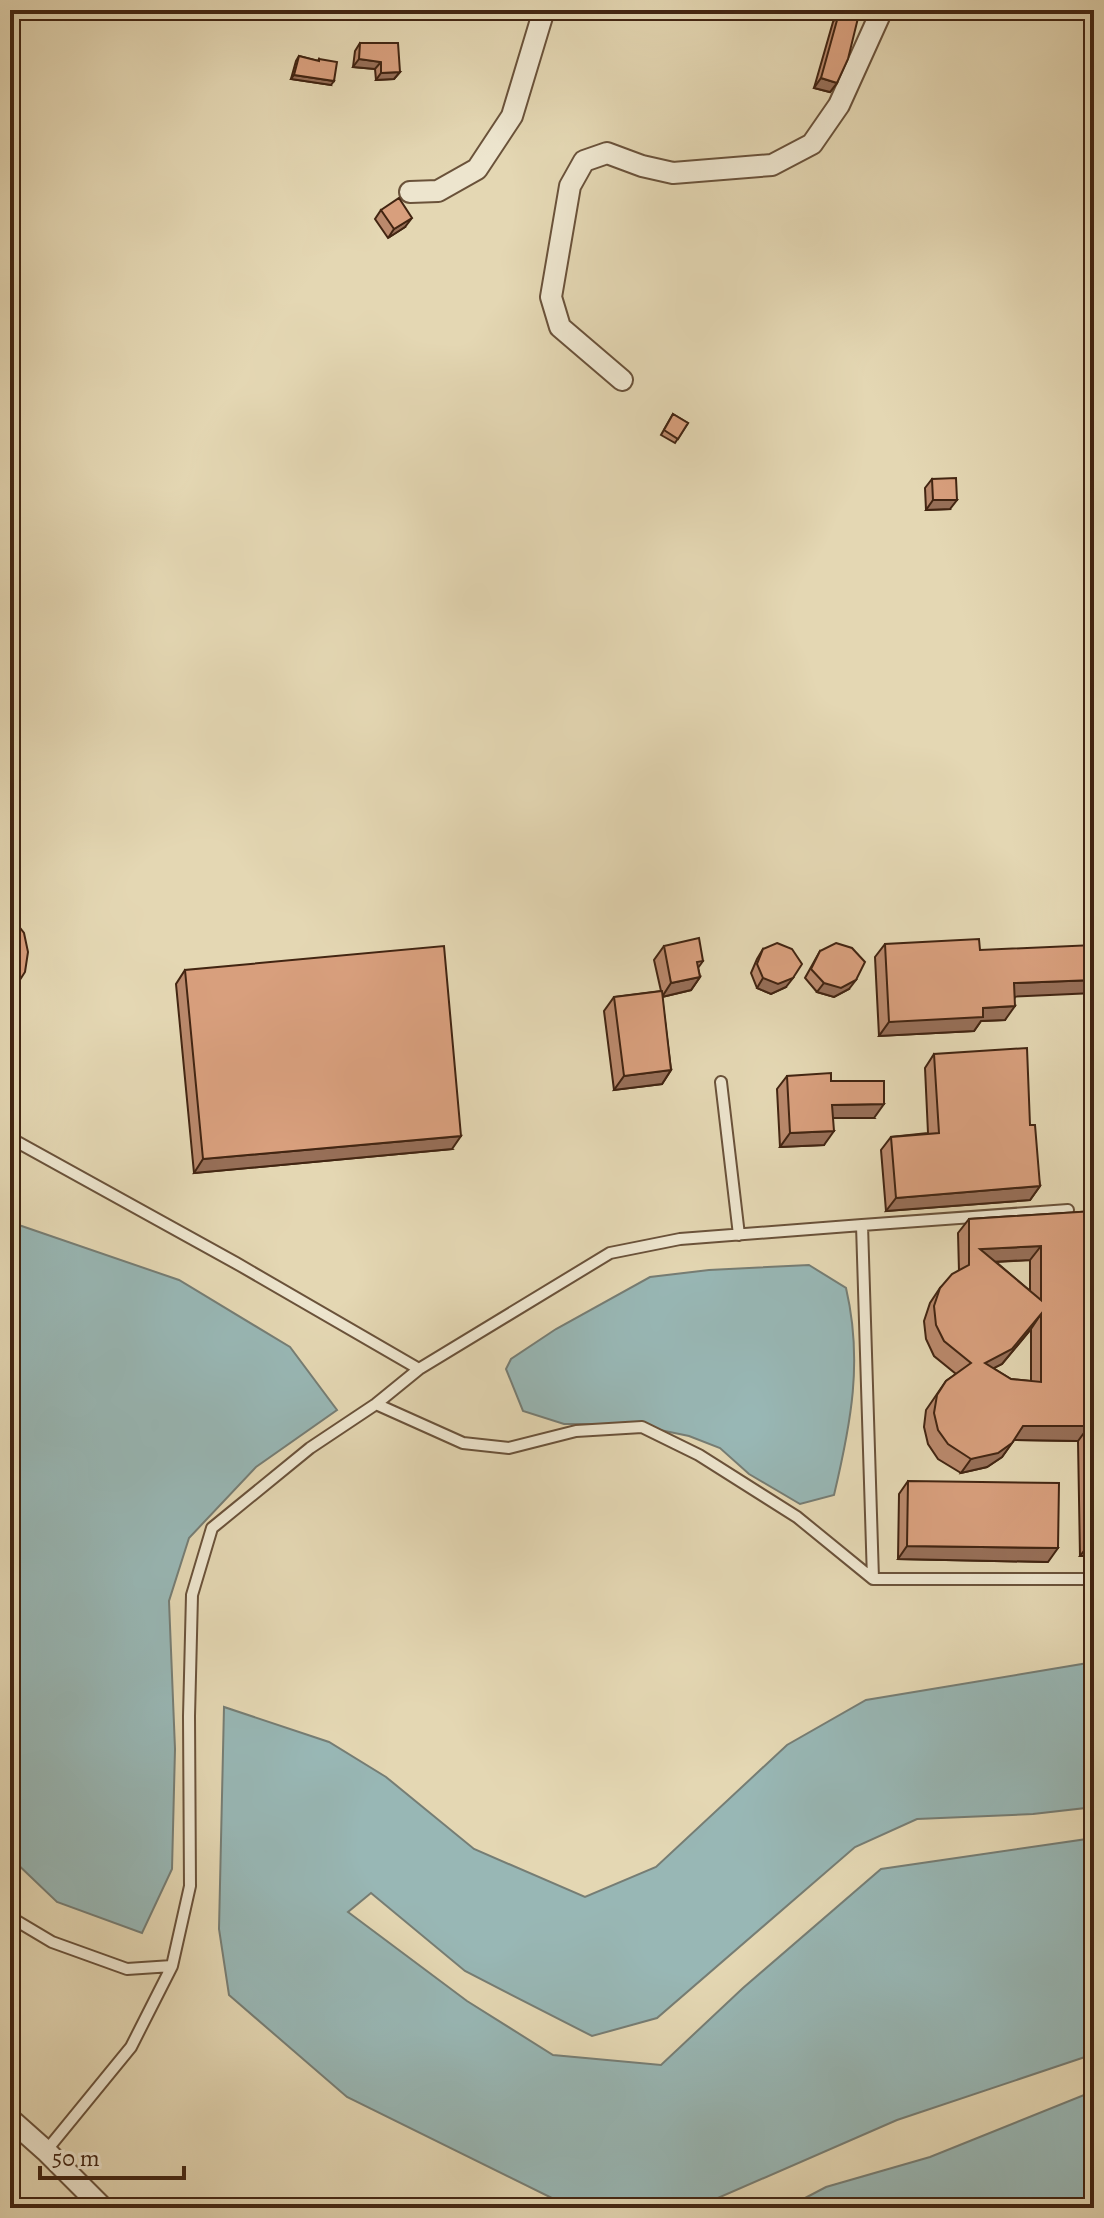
<svg xmlns="http://www.w3.org/2000/svg" width="1104" height="2218" viewBox="0 0 1104 2218" font-family="Alegreya,serif">
<rect width="100%" height="100%" fill="#e4d7b3"/>
<filter id="stains"><feTurbulence type="fractalNoise" baseFrequency=".0025" numOctaves="4"/><feColorMatrix values="0 0 0 0 .2 0 0 0 0 .09 0 0 0 0 .02 0 0 0 .5 -.17"/></filter>
<radialGradient id="worn" r=".72"><stop offset=".6" stop-color="#630" stop-opacity="0"/><stop offset="1" stop-color="#630" stop-opacity=".3"/></radialGradient>
<path fill="#98b7b5" stroke="#767d74" stroke-width="2" d="M 10,1222 L 179,1280 L 290,1347 L 337,1410 L 256,1467 L 189,1538 L 169,1601 L 175,1749 L 172,1869 L 142,1933 L 57,1902 L 10,1857 Z
M 809,1265 L 846,1288 C 863,1361 851,1423 834,1495 L 800,1504 L 749,1474 L 720,1448 L 689,1436 L 631,1424 L 564,1424 L 523,1411 L 506,1369 L 511,1359 L 556,1329 L 650,1277 L 709,1270 Z
M 1094,1662 L 1094,1807 L 1033,1814 L 917,1819 L 855,1847 L 657,2018 L 592,2036 L 465,1971 L 371,1893 L 348,1912 L 467,2001 L 553,2055 L 661,2065 L 743,1988 L 881,1869 L 1094,1838 L 1094,2054 L 897,2120 L 695,2208 L 579,2208 L 570,2207 L 347,2097 L 229,1995 L 219,1929 L 224,1707 L 329,1742 L 386,1777 L 474,1849 L 585,1897 L 656,1867 L 787,1745 L 866,1700 Z
M 1094,2091 L 1094,2208 L 786,2208 L 826,2187 L 930,2157 Z"/>
<g fill="none" stroke-linecap="round" stroke-linejoin="round">
<defs>
<path id="service" d="M 721,1082 L 739,1235
M 10,1138 L 236,1263 L 419,1369 L 610,1253 L 680,1239 L 862,1225 L 873,1579 L 1094,1579
M 862,1225 L 1068,1210
M 376,1404 L 463,1443 L 509,1448 L 576,1431 L 642,1427 L 699,1455 L 797,1517 L 873,1579
M 10,1917 L 52,1942 L 127,1969 L 172,1966
M 46,2151 L 131,2047 L 172,1966 L 190,1886 L 189,1716 L 192,1595 L 212,1528 L 310,1448 L 376,1404 L 419,1369"/>
<path id="minor" d="M 410,192 L 438,191 L 477,169 L 512,116 L 544,10
M 622,380 L 560,327 L 551,297 L 570,186 L 584,161 L 607,153 L 642,166 L 673,173 L 772,165 L 812,144 L 839,105 L 882,10
M 10,2119 L 46,2151 L 103,2208"/>
</defs>
<use href="#service" stroke="#6a523a" stroke-width="14"/>
<use href="#minor" stroke="#6a523a" stroke-width="24"/>
<use href="#service" stroke="#ede5ce" stroke-width="10"/>
<use href="#minor" stroke="#ede5ce" stroke-width="20"/>
</g>
<path fill="#ba896c" stroke="#422512" stroke-width="2" fill-rule="evenodd" d="M 839,13 L 837,83 L 830,92 L 814,88 L 833,22 Z
M 360,43 L 400,72 L 394,79 L 376,80 L 375,69 L 353,67 L 355,51 Z
M 299,56 L 318,61 L 319,59 L 331,85 L 291,79 L 296,61 Z
M 381,210 L 405,227 L 388,238 L 375,219 Z
M 673,414 L 688,423 L 675,443 L 661,435 Z
M 932,479 L 950,509 L 926,510 L 925,488 Z
M 885,944 L 980,950 L 1015,997 L 1005,1020 L 981,1021 L 974,1031 L 879,1036 L 875,957 Z
M 664,946 L 703,961 L 698,968 L 700,977 L 691,990 L 662,997 L 671,1070 L 662,1084 L 614,1090 L 604,1011 L 614,997 L 661,991 L 654,960 Z
M 763,949 L 786,987 L 771,994 L 757,988 L 751,973 L 757,959 Z
M 820,951 L 849,989 L 834,997 L 817,992 L 805,978 Z
M 185,970 L 452,1149 L 194,1173 L 176,984 Z
M 934,1054 L 1030,1125 L 1040,1186 L 1030,1200 L 886,1211 L 881,1150 L 891,1137 L 928,1133 L 925,1068 Z
M 787,1076 L 831,1081 L 874,1118 L 833,1118 L 824,1145 L 780,1147 L 777,1089 Z
M 1094,1211 L 1094,1556 L 1080,1556 L 1078,1441 L 1014,1440 L 1002,1457 L 987,1467 L 961,1473 L 938,1459 L 928,1444 L 924,1427 L 926,1410 L 946,1381 L 956,1374 L 934,1356 L 926,1339 L 924,1321 L 930,1303 L 940,1288 L 959,1271 L 958,1233 L 969,1219 ZM 1030,1260 L 1030,1291 L 996,1262 ZM 1031,1329 L 1031,1381 L 1011,1379 L 993,1368 L 1002,1364 Z
M 908,1481 L 1048,1562 L 898,1559 L 899,1494 Z"/>
<path fill="#976f58" stroke="#422512" stroke-width="2" d="M 359,59 L 381,62 L 375,69 L 353,67 Z
M 400,72 L 394,79 L 376,80 L 381,73 Z
M 294,75 L 334,81 L 331,85 L 291,79 Z
M 821,78 L 837,83 L 830,92 L 814,88 Z
M 412,218 L 405,227 L 388,238 L 394,229 Z
M 933,500 L 957,500 L 950,509 L 926,510 Z
M 700,977 L 691,990 L 662,997 L 671,983 Z
M 763,978 L 793,978 L 786,987 L 771,994 L 757,988 Z
M 856,980 L 849,989 L 834,997 L 817,992 L 824,983 Z
M 1094,980 L 1094,993 L 1004,997 L 1014,983 Z
M 1015,1006 L 1005,1020 L 981,1021 L 974,1031 L 879,1036 L 889,1022 L 983,1008 Z
M 671,1070 L 662,1084 L 614,1090 L 624,1076 Z
M 884,1104 L 874,1118 L 823,1118 L 832,1105 Z
M 834,1131 L 824,1145 L 780,1147 L 790,1133 Z
M 461,1136 L 452,1149 L 194,1173 L 203,1159 Z
M 1040,1186 L 1030,1200 L 886,1211 L 896,1198 Z
M 1041,1246 L 1030,1260 L 970,1263 L 980,1249 Z
M 1041,1314 L 1031,1329 L 1002,1364 L 975,1378 L 985,1363 Z
M 1023,1426 L 1089,1426 L 1078,1441 L 1012,1440 Z
M 1012,1443 L 1002,1457 L 987,1467 L 961,1473 L 971,1459 Z
M 1091,1542 L 1094,1542 L 1094,1556 L 1080,1556 Z
M 907,1546 L 1058,1548 L 1048,1562 L 898,1559 Z"/>
<path fill="#d89f7d" stroke="#422512" stroke-width="2" fill-rule="evenodd" d="M 839,13 L 858,18 L 848,59 L 837,83 L 821,78 Z
M 360,43 L 398,43 L 400,72 L 381,73 L 381,62 L 359,59 Z
M 299,56 L 319,61 L 319,59 L 337,62 L 334,81 L 294,75 Z
M 399,198 L 412,218 L 394,229 L 381,210 Z
M 673,414 L 688,423 L 678,439 L 664,430 Z
M 956,478 L 957,500 L 933,500 L 932,479 Z
M 10,915 L 24,933 L 28,952 L 25,972 L 14,989 L 10,992 Z
M 699,938 L 703,961 L 697,962 L 700,977 L 671,983 L 664,946 Z
M 979,939 L 980,950 L 1094,945 L 1094,980 L 1014,983 L 1015,1006 L 983,1008 L 983,1017 L 889,1022 L 885,944 Z
M 777,943 L 792,949 L 802,964 L 793,978 L 778,984 L 763,978 L 757,964 L 763,949 Z
M 836,943 L 852,948 L 865,962 L 856,980 L 841,988 L 824,983 L 811,969 L 820,951 Z
M 444,946 L 461,1136 L 203,1159 L 185,970 Z
M 662,991 L 671,1070 L 624,1076 L 614,997 Z
M 1027,1048 L 1030,1125 L 1035,1125 L 1040,1186 L 896,1198 L 891,1137 L 939,1133 L 934,1054 Z
M 831,1073 L 831,1081 L 884,1081 L 884,1104 L 832,1105 L 834,1131 L 790,1133 L 787,1076 Z
M 1094,1211 L 1094,1542 L 1091,1542 L 1089,1426 L 1023,1426 L 1012,1443 L 998,1453 L 971,1459 L 948,1444 L 938,1430 L 934,1413 L 937,1395 L 946,1381 L 971,1363 L 944,1341 L 936,1325 L 934,1306 L 940,1288 L 952,1274 L 969,1265 L 969,1219 ZM 1041,1246 L 1041,1300 L 980,1249 ZM 1041,1314 L 1041,1382 L 1011,1379 L 985,1363 L 1012,1349 Z
M 908,1481 L 1059,1483 L 1058,1548 L 907,1546 Z"/>
<rect width="1104" height="2218" fill="none" stroke="#e4d7b3" stroke-width="40"/>
<rect x="12" y="12" width="1080" height="2194" fill="none" stroke="#422512" stroke-width="4"/>
<rect x="20" y="20" width="1064" height="2178" fill="none" stroke="#422512" stroke-width="2"/>
<path d="M40 2166v12h144v-12" fill="none" stroke="#422512" stroke-width="4"/>
<text x="52" y="2166" font-size="24" fill="#422512" stroke="#ede5ce" stroke-width="6" paint-order="stroke">50 m</text>
<rect width="100%" height="100%" filter="url(#stains)"/>
<rect width="100%" height="100%" fill="url(#worn)"/>
</svg>
